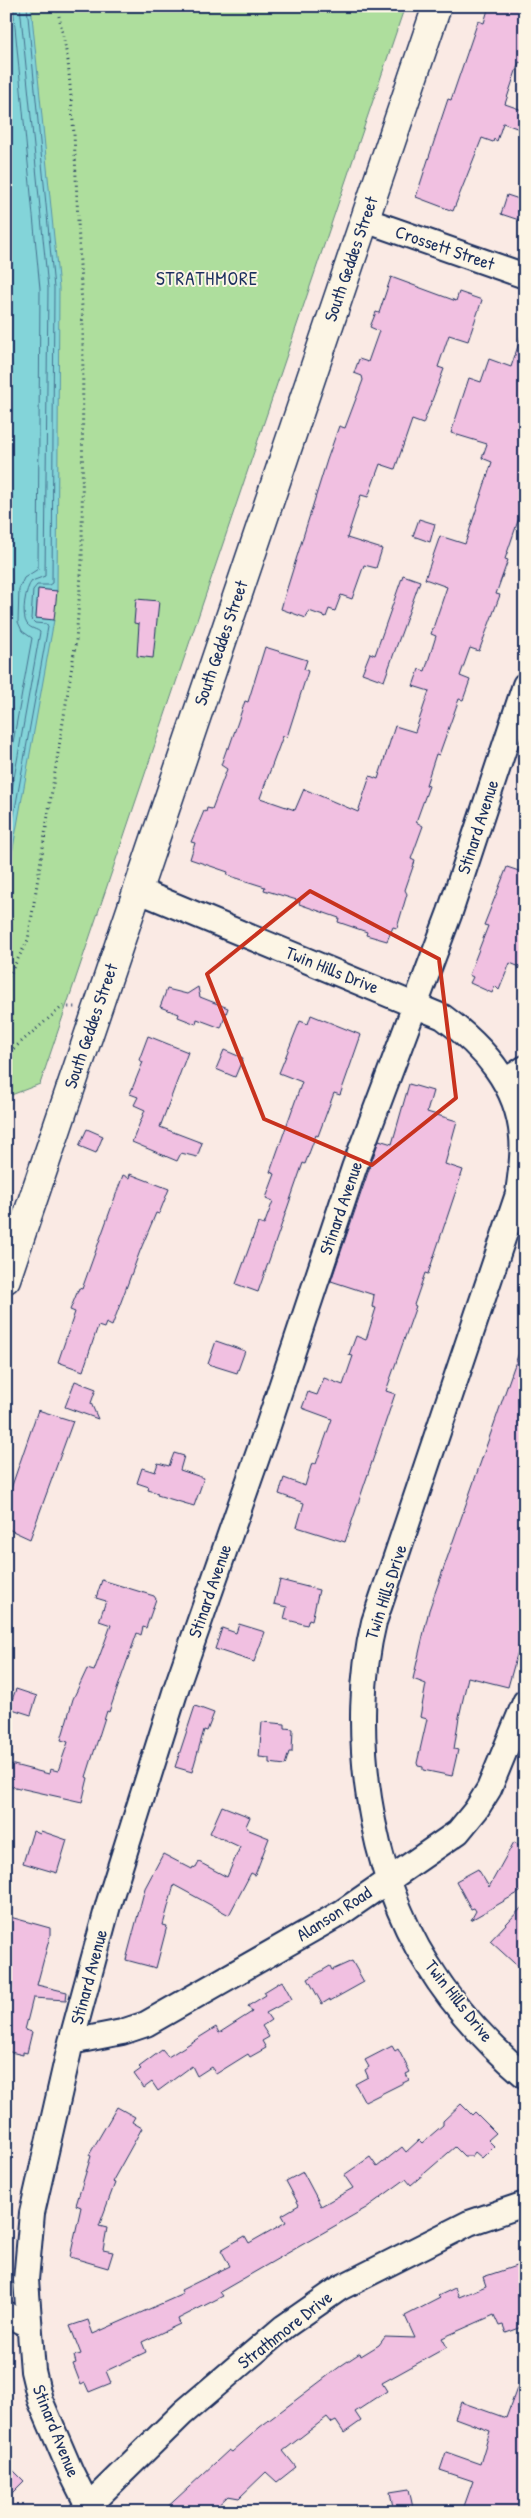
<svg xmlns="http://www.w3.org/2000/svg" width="531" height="2518" viewBox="0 0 531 2518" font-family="'Patrick Hand',sans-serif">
<rect width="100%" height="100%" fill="#faeae4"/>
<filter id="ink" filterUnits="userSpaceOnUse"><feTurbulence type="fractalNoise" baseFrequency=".02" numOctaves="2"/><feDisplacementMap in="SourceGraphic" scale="10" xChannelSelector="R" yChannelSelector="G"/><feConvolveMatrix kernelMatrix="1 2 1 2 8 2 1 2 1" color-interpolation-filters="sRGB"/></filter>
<g filter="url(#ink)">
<path fill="#aede9d" stroke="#64867e" d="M 6,6 L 405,6 L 40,1084 L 6,1097 Z"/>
<path fill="#83d4d9" stroke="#5992a8" d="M 6,6 L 31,6 L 59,288 L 57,591 L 38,590 L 36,618 L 54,620 L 6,887 Z"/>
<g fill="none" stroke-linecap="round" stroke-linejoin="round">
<path stroke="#45718f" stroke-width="1" d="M 6,781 L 32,638 L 22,631 L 18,622 L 19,589 L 24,578 L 38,569 L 40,289 L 13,6
M 6,823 L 40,632 C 37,629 31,629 27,624 C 21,616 25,588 32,581 L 45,576 L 48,288 L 20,6
M 6,859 L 48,627 L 46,624 L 35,623 L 31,619 L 33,590 L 37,585 L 49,585 L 52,583 L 54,288 L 27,6"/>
</g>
<path fill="#f1c0e1" stroke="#1b2f5e" d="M 489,6 L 525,6 L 525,64 L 519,62 L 505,104 L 525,111 L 525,131 L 503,123 L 497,141 L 494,139 L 493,142 L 482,138 L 453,211 L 416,197 L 440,123 L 448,99 L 451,100 L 478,21 L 484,23 Z
M 507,195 L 525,201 L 525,222 L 501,214 Z
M 391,277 L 456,301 L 459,292 L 482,300 L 468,341 L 449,335 L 438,367 L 444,369 L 423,424 L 412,420 L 395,469 L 380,464 L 368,497 L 361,495 L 347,538 L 382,549 L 376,568 L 364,565 L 352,599 L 341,595 L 335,611 L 329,609 L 326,617 L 309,611 L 306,618 L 281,609 L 285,595 L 327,460 L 339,426 L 345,428 L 363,380 L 362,376 L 354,373 L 359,359 L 368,362 L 379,331 L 370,327 L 376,312 L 379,313 Z
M 522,334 L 525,334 L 525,513 L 521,512 L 505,559 L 508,560 L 496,594 L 500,595 L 479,651 L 470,648 L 460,676 L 470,680 L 463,700 L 459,699 L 439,755 L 436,754 L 426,785 L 429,786 L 416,822 L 423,826 L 411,859 L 415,861 L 405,890 L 407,894 L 397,928 L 393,927 L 387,941 L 366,935 L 367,932 L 338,922 L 339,918 L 299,904 L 300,901 L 264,890 L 265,887 L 227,875 L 228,872 L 190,859 L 195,843 L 191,842 L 204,811 L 206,812 L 207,808 L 212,809 L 227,769 L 221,765 L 227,748 L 229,748 L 245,701 L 248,702 L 265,647 L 307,660 L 304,669 L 308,671 L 287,737 L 283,736 L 260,798 L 295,810 L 304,789 L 358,812 L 370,776 L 378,779 L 395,726 L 415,732 L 429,691 L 413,686 L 419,669 L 425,671 L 436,636 L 431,634 L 447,587 L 425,579 L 440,536 L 465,544 L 492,462 L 482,458 L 487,444 L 451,433 L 469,378 L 481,382 L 489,359 L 511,367 Z
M 419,519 L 435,524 L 430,542 L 413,536 Z
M 403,575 L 420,581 L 384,681 L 362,673 L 370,653 L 375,655 Z
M 38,589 L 57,591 L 54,620 L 36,618 Z
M 136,599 L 159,601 L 153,658 L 137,656 L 139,624 L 134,623 Z
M 507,867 L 525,873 L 525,969 L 510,963 L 499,990 L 495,986 L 492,993 L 470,983 L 473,977 L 469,975 L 488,926 L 484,925 Z
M 198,987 L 200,997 L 228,1008 L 221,1028 L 197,1019 L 196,1024 L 178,1017 L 179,1014 L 160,1007 L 167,989 L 187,994 Z
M 311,1015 L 361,1035 L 340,1095 L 334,1093 L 318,1136 L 316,1135 L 305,1164 L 303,1163 L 258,1292 L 236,1284 L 258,1223 L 264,1225 L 273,1201 L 266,1198 L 275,1174 L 270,1172 L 302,1082 L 279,1073 L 300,1021 L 308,1024 Z
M 148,1036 L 188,1052 L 160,1127 L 202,1143 L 197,1157 L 181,1153 L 177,1161 L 132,1142 L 145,1110 L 134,1105 L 138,1097 L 130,1094 L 143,1062 L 139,1060 Z
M 224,1050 L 243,1058 L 235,1077 L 216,1069 Z
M 409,1084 L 433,1091 L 427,1112 L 457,1121 L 445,1164 L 463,1170 L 428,1274 L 425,1273 L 414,1305 L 416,1306 L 386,1391 L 395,1394 L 345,1542 L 297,1527 L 304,1503 L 279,1494 L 284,1478 L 305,1486 L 312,1463 L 316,1464 L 332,1419 L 302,1408 L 308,1392 L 317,1395 L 324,1378 L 343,1385 L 353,1356 L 349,1355 L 356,1336 L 366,1340 L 376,1308 L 372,1307 L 374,1295 L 331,1281 L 379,1140 L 392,1144 Z
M 87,1129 L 103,1136 L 96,1153 L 79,1146 Z
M 130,1174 L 169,1189 L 159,1214 L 156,1213 L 140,1251 L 112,1326 L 106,1323 L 104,1328 L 98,1326 L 83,1371 L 58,1362 L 75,1312 L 70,1310 L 79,1288 L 82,1289 L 123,1175 L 129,1178 Z
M 216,1341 L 245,1351 L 237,1373 L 208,1364 Z
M 522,1344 L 525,1344 L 525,1626 L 508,1687 L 468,1677 L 459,1717 L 454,1749 L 458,1750 L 452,1776 L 423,1770 L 423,1767 L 418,1766 L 417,1763 L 427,1719 L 420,1717 L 426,1684 L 413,1679 L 429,1610 Z
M 75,1381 L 96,1389 L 91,1403 L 98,1419 L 65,1407 Z
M 38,1410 L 73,1421 L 30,1539 L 6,1528 L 6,1503 Z
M 174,1453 L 184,1456 L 180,1470 L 204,1478 L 194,1506 L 157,1495 L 158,1493 L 148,1490 L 149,1487 L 137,1483 L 142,1468 L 155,1472 L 158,1463 L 169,1466 Z
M 102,1580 L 154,1596 L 156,1599 L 146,1628 L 143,1627 L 141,1635 L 137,1633 L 109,1712 L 107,1711 L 86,1777 L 88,1778 L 82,1802 L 6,1785 L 6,1763 L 49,1774 L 50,1769 L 58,1771 L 68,1742 L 61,1740 L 73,1699 L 87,1669 L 94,1671 L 111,1625 L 99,1621 L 106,1601 L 96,1598 Z
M 280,1580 L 319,1590 L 312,1620 L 309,1619 L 307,1625 L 284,1619 L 287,1607 L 274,1604 Z
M 239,1624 L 265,1632 L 254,1662 L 215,1649 L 222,1628 L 236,1633 Z
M 16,1689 L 37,1696 L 31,1715 L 9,1708 Z
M 195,1706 L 214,1713 L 207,1731 L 204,1730 L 192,1772 L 175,1767 Z
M 262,1722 L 285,1724 L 285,1728 L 293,1729 L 292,1752 L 289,1752 L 285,1765 L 269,1763 L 269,1758 L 259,1757 Z
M 222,1806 L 250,1817 L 246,1826 L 249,1830 L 269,1838 L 255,1875 L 251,1873 L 229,1915 L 174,1885 L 163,1925 L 167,1926 L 156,1968 L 126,1960 L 145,1888 L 163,1854 L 192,1869 L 193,1867 L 196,1868 L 199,1862 L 227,1877 L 240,1847 L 210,1833 Z
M 33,1831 L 40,1834 L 41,1831 L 67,1840 L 57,1873 L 23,1863 Z
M 514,1842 L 525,1848 L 525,1889 L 471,1920 L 476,1911 L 474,1908 L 471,1909 L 456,1881 L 478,1869 L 489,1887 Z
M 525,1904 L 525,1973 L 490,1941 Z
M 10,1917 L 50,1928 L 50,1936 L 37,1985 L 67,1992 L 66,2000 L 33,1998 L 25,2030 L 32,2032 L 27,2053 L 23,2052 L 23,2055 L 6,2051 L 6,1935 Z
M 352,1961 L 364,1982 L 330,2001 L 330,1999 L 322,2004 L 308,1979 L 330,1966 L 332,1970 Z
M 282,1981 L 292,1999 L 266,2013 L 271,2020 L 262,2026 L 269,2037 L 262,2041 L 266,2048 L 250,2057 L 248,2054 L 216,2074 L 211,2067 L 197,2076 L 192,2066 L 158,2091 L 152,2082 L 144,2088 L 134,2074 L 141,2069 L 139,2067 L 162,2050 L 168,2057 L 216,2027 L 219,2033 L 252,2012 L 248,2006 L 266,1995 L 264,1992 Z
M 392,2046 L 395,2051 L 398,2049 L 410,2072 L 406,2074 L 409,2080 L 365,2102 L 355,2084 L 368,2077 L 365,2070 L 369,2067 L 365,2060 Z
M 461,2104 L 472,2115 L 475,2112 L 496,2133 L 488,2140 L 494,2146 L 482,2158 L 475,2152 L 472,2156 L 464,2156 L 455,2147 L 411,2185 L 406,2179 L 366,2208 L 220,2292 L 223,2296 L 178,2319 L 180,2324 L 142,2342 L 146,2352 L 106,2371 L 111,2383 L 89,2392 L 85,2383 L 81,2385 L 73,2364 L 76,2363 L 74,2356 L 81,2354 L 70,2326 L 88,2320 L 93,2334 L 183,2294 L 181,2290 L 230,2266 L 221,2250 L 245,2236 L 249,2243 L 286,2222 L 282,2215 L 299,2205 L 286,2181 L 303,2172 L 321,2206 L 353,2188 L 344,2175 L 370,2157 L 377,2167 L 402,2147 L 406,2152 L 419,2140 L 422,2143 L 443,2125 L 443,2121 Z
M 117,2107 L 135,2117 L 132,2122 L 142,2128 L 112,2182 L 115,2183 L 99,2226 L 107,2228 L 103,2250 L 113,2252 L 108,2268 L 70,2257 L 81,2207 L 76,2205 L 91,2156 L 89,2155 Z
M 525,2263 L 525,2326 L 506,2333 L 503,2325 L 499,2326 L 494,2315 L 442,2338 L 447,2347 L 382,2383 L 387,2391 L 355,2412 L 361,2421 L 344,2433 L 336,2421 L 332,2423 L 327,2417 L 283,2451 L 296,2467 L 277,2482 L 266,2472 L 239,2498 L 228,2496 L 211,2512 L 162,2512 L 229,2450 L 232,2452 L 260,2427 L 342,2365 L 360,2353 L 361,2356 L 379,2345 L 385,2337 L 415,2338 L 405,2316 L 440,2298 L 438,2296 L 455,2288 L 459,2297 L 486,2286 L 483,2277 Z
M 523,2372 L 525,2496 L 520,2512 L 462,2512 L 473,2481 L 440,2470 L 446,2452 L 480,2464 L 490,2431 L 455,2418 L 461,2402 L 506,2418 Z
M 6,2463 L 24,2481 L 6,2499 Z
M 409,2489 L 413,2508 L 394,2512 L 390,2492 Z"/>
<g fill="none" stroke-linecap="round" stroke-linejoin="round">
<defs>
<path id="street" d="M 365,220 L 525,276
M 137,890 L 443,1017 C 484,1047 518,1085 522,1137 C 524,1156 520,1176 518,1194 L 374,1622 C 348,1727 369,1874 428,1965 C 453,2006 488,2044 525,2076
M 505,1081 L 525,1068
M 71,2042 L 122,2032 L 146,2024 L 341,1913 L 458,1832 L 476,1810 L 489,1789 L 525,1702
M 6,2314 L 28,2325
M 82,2512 L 183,2413 L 284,2327 L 340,2288 L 469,2223 L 525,2204
M 91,2512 L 71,2472 L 40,2400 L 33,2371 L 26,2280 L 32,2213 L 71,2042 L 109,1902 L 177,1686 L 268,1426 L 354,1168 L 450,912 L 525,685"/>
<path id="secondary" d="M 6,1279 L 437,6"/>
</defs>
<use href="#street" stroke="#1b2f5e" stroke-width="28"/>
<use href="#secondary" stroke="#1b2f5e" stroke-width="31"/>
<path stroke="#1b2f5e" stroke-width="3" stroke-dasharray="1 4" stroke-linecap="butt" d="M 6,981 L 28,940 L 76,641 L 82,561 L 83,330 L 74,134 L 68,61 L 57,6
M 6,1055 L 62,1007 L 75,1007"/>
<use href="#street" stroke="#fcf5e5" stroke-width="24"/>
<use href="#secondary" stroke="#fcf5e5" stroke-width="28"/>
</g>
</g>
<path fill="none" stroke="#c8321e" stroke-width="4" stroke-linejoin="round" d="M 310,891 L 439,959 L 456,1098 L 372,1165 L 264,1119 L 207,974 Z"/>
<g text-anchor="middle" stroke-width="4" stroke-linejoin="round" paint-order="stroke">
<g font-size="18" fill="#1b2f5e" stroke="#fcf5e5">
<text transform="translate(445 248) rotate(19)" y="6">Crossett Street</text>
<text transform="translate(351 259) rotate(-71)" y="6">South Geddes Street</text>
<text transform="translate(221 643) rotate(-71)" y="6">South Geddes Street</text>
<text transform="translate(478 827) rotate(-72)" y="6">Stinard Avenue</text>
<text transform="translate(332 970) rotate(22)" y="6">Twin Hills Drive</text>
<text transform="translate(91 1026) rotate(-71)" y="6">South Geddes Street</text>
<text transform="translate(341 1208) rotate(-71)" y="6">Stinard Avenue</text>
<text transform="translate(210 1591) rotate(-71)" y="6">Stinard Avenue</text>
<text transform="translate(386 1592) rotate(-72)" y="6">Twin Hills Drive</text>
<text transform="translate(334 1914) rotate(-33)" y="6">Alanson Road</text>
<text transform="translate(89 1977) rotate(-75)" y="6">Stinard Avenue</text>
<text transform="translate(459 2001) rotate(52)" y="6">Twin Hills Drive</text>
<text transform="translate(285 2330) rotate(-38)" y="6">Strathmore Drive</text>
<text transform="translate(56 2431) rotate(68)" y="6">Stinard Avenue</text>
</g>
<g font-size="19" letter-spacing="1" fill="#1b2f5e" stroke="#fcf5e5">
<text x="207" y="285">STRATHMORE</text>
</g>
</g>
<rect width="531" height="2518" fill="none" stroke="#fcf5e5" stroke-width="25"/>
<rect x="12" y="12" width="506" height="2493" fill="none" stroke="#1b2f5e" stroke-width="2" filter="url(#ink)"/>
</svg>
